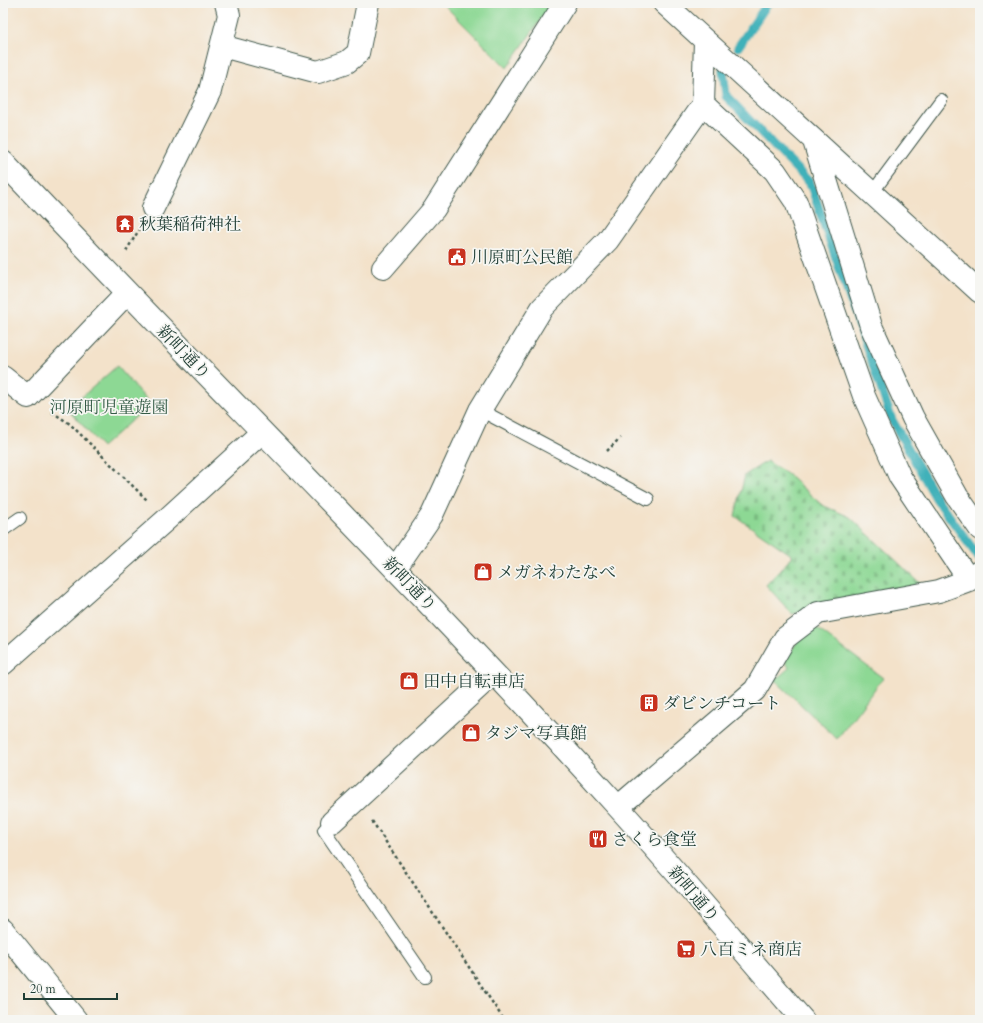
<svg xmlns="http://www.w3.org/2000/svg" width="983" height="1023" viewBox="0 0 983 1023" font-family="Cardo,'Noto Serif JP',serif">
<defs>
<pattern id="cemetery-stones" width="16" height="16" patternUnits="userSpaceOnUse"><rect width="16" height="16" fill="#8dd894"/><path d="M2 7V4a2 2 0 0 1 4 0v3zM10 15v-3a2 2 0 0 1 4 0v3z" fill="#79ba80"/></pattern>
</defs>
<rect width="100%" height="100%" fill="#f6f6f2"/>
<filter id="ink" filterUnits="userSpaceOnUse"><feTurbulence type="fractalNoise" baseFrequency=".025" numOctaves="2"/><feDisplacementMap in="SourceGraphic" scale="8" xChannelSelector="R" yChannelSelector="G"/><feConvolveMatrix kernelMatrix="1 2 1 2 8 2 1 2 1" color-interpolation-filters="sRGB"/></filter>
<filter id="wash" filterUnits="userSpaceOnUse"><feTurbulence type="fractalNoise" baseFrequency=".012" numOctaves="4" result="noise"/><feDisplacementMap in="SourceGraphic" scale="16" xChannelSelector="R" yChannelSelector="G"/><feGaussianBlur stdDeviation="0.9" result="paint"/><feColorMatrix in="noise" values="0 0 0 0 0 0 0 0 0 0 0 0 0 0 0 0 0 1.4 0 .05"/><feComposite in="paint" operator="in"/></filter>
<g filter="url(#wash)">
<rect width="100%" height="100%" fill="#f3e2ca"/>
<path fill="#8dd894" stroke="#568a64" d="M 442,3 L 552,3 L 507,68 Z
M 117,366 L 150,404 L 102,447 L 68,409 Z
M 815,627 L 883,678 L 837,739 L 775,680 L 789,668 L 785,661 L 802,634 Z"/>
<path fill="url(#cemetery-stones)" stroke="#568a64" d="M 767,461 L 786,473 L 822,505 L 850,517 L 921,584 L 792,614 L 766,585 L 793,556 L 735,516 L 745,475 Z"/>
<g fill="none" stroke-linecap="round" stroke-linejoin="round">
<path stroke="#40b1b9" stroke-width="9" d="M 738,47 L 768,3
M 723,70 L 726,96 L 810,183 L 892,420 L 936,498 L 980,559"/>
</g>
</g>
<g filter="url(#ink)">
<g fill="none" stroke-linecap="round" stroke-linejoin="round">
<defs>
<path id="service" d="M 872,193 L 941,100
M 480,410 L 648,499
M 3,530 L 20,518
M 332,822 L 324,830 L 425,977"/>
<path id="minor" d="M 664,3 L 980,292
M 222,46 L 318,72 L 347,62 L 358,53 L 368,3
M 703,104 L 775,171 L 796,202 L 864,396 L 900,477 L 969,580
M 814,141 L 871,326 L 913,418 L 957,496 L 980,529
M 3,162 C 206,378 418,586 617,806 C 681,876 741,949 803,1020
M 153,208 L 210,91 L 229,15 L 226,3
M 383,268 L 434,209 L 565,3
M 3,377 L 28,397 L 127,293
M 395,569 L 432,515 L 480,410 L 542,308 L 608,240 L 703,104 L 705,41
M 3,664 L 167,519 L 262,432
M 618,807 L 755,690 L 785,638 L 818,613 L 939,591 L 969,580 L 980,571
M 332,822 L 494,673
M 3,930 L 76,1020"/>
</defs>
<use href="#service" stroke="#3f564a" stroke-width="14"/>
<use href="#minor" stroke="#3f564a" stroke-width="24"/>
<path stroke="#3f564a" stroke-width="2.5" stroke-dasharray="3 3" stroke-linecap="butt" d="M 126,251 L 139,230
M 52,412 L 70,424 L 148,501
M 607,451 L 620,438
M 372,821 L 504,1020"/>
<use href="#service" stroke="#fff" stroke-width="12"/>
<use href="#minor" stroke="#fff" stroke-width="22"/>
</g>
</g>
<defs>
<symbol id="temple-square" viewBox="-11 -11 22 22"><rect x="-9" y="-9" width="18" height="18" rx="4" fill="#c8321e" stroke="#f6f6f2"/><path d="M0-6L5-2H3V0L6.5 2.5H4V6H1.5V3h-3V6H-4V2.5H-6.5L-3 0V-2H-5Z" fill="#fff"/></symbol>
<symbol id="civic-square" viewBox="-11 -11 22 22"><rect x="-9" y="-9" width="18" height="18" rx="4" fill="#c8321e" stroke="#f6f6f2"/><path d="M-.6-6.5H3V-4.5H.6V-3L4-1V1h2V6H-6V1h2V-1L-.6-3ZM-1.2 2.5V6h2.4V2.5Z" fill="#fff"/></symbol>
<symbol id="shop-square" viewBox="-11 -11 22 22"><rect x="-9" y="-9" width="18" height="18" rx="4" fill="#c8321e" stroke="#f6f6f2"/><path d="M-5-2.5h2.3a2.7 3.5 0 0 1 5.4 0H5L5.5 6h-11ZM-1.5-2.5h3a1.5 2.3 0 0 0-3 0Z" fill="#fff"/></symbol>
<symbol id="building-square" viewBox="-11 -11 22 22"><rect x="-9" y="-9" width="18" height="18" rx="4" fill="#c8321e" stroke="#f6f6f2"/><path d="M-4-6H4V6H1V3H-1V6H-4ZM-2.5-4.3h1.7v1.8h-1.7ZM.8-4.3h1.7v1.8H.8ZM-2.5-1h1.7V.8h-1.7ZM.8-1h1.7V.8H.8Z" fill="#fff"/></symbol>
<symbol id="restaurant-square" viewBox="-11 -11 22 22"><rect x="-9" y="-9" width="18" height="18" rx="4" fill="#c8321e" stroke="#f6f6f2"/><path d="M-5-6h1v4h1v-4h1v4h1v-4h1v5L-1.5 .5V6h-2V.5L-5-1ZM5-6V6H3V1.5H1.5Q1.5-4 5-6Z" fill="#fff"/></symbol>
<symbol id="supermarket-square" viewBox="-11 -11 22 22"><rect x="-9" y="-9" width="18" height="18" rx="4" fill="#c8321e" stroke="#f6f6f2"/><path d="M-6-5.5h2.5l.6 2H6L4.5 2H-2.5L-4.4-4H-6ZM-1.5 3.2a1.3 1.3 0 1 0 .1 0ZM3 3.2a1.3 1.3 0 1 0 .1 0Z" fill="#fff"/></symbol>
</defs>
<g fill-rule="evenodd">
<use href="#temple-square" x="114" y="213" width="22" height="22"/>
<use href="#civic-square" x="446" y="246" width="22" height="22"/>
<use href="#shop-square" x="472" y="561" width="22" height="22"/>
<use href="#shop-square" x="398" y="670" width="22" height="22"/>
<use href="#building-square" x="638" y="692" width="22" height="22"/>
<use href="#shop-square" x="460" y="722" width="22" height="22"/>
<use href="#restaurant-square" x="587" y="828" width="22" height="22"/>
<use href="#supermarket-square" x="675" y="938" width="22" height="22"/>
</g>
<g text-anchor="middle" stroke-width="3.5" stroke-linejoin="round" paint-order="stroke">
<g font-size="17" fill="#1f3d34" stroke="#f6f6f2" text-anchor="start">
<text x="139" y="230">秋葉稲荷神社</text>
<text x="471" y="263">川原町公民館</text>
<text x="497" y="578">メガネわたなべ</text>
<text x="423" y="687">田中自転車店</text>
<text x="663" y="709">ダビンチコート</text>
<text x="485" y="739">タジマ写真館</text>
<text x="612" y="845">さくら食堂</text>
<text x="700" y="955">八百ミネ商店</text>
</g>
<g font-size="17" fill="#1f3d34" stroke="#f6f6f2">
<text transform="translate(184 352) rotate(46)" y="6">新町通り</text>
<text transform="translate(410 584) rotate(46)" y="6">新町通り</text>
<text transform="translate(694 894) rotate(49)" y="6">新町通り</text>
</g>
<g font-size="17" fill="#355c47" stroke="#f6f6f2">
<text x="109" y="413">河原町児童遊園</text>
</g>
</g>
<rect width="983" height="1023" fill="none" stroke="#f6f6f2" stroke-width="16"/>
<path d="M24 993v6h93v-6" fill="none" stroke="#1f3d34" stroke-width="2"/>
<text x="30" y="993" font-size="12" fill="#1f3d34" stroke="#f6f6f2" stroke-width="3" paint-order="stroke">20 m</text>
</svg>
